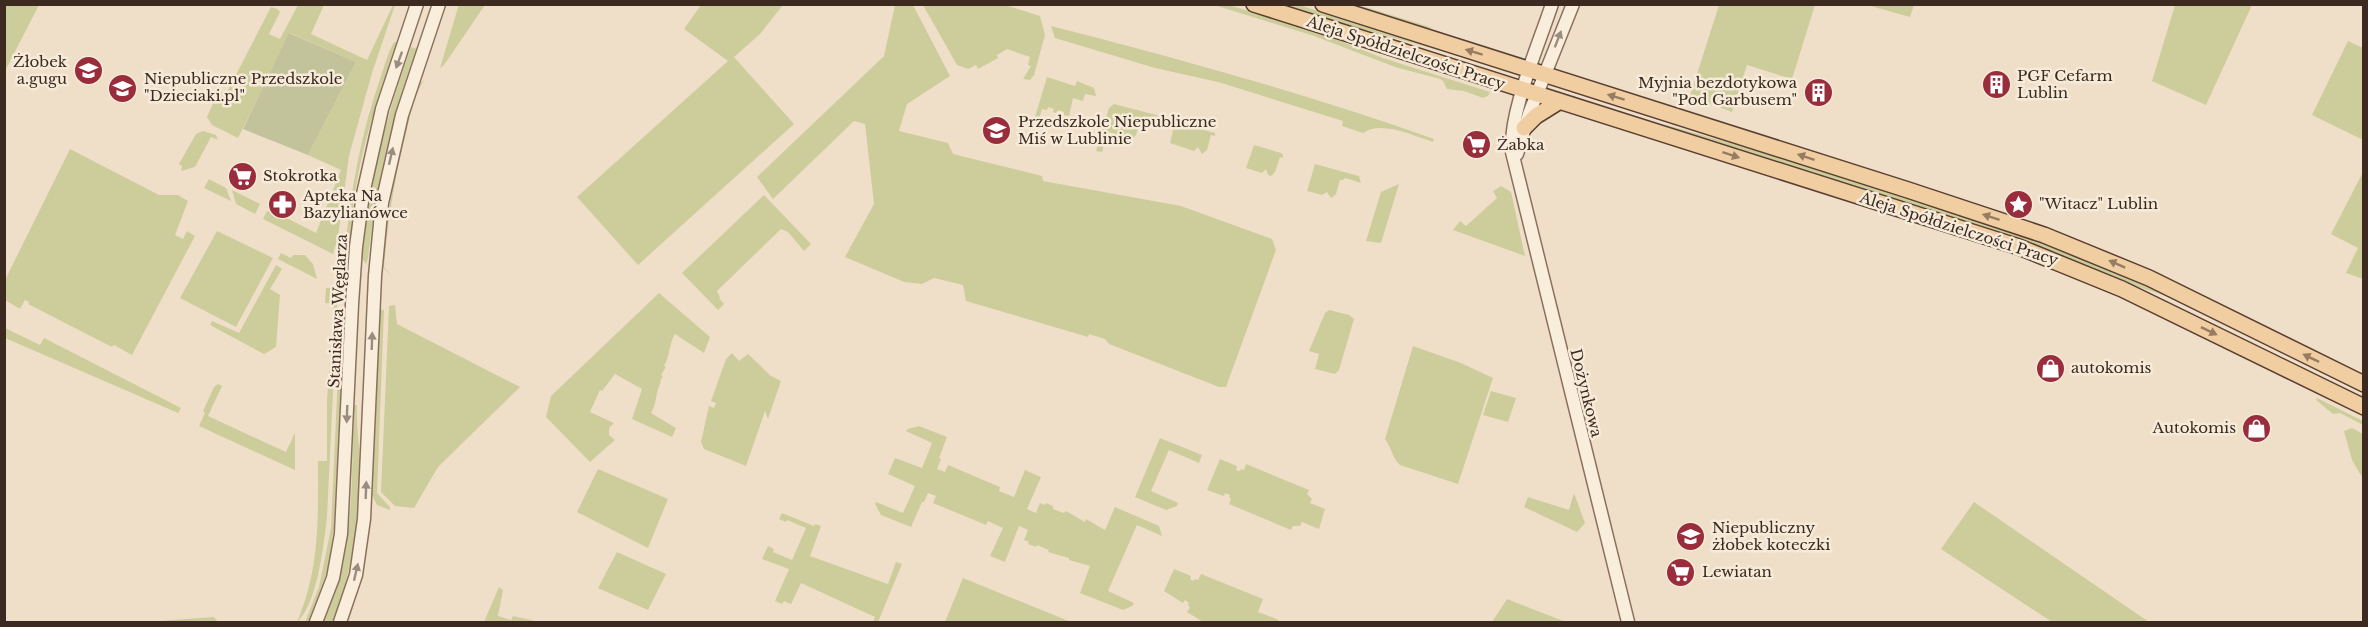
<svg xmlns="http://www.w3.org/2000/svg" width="2368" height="627" viewBox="0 0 2368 627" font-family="'Libre Baskerville',serif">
<rect width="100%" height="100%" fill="#efdfc9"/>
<path fill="#cdcd9c" d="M 5,4 L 39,5 L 5,71 L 4,5 Z
M 459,4 L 485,5 L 444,65 L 440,68 Z
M 298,5 L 324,5 L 311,34 L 367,60 L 393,5 L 395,5 L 372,73 L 349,156 L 338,237 L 333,254 L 263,219 L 267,211 L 272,213 L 273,211 L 316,233 L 341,170 L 308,155 L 356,62 L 290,33 L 238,138 L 212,125 L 207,117 L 219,90 L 226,94 L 271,7 L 277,9 L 280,12 L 269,34 L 280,39 Z
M 701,5 L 783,5 L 760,34 L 734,57 L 794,124 L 638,265 L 577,197 L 728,61 L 684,29 Z
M 895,5 L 913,5 L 950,76 L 907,104 L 899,131 L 948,143 L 953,154 L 1042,176 L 1043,181 L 1181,206 L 1272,239 L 1276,250 L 1226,387 L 1219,387 L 1109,344 L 1105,339 L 1089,334 L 1088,337 L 966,301 L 963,285 L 934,278 L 922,284 L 904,282 L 845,257 L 874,204 L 865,124 L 854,121 L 773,199 L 757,177 L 884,56 Z
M 923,5 L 1005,5 L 1040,16 L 1045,35 L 1034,75 L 1030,80 L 1023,79 L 1031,66 L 1028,65 L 1030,57 L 1007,49 L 997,55 L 998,58 L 978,69 L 976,65 L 968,69 L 957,65 Z
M 1214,5 L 1229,5 L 1314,31 L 1383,58 L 1490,92 L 1488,96 L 1483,98 L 1464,91 L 1447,89 L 1443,81 L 1440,79 L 1395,67 L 1314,36 Z
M 1278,5 L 1299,5 L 1494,66 Z
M 1350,5 L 1359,5 L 1433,28 L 1418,27 Z
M 1719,5 L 1815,5 L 1792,79 L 1747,65 L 1732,112 L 1690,96 Z
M 1867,5 L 1914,4 L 1914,5 L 1910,17 Z
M 2175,5 L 2252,5 L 2206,105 L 2152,81 Z
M 1051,26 C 1180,59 1308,94 1434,139 L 1433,142 C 1414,136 1381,120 1363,133 L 1342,126 L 1343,121 L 1218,82 L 1155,68 L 1055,38 Z
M 2348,41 L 2363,48 L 2363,140 L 2312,115 Z
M 394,42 L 397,42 C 378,96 360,150 353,207 C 351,221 353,241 345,252 C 350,192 361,133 381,76 C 385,65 388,52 394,42 Z
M 411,47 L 417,49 C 391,117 376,186 368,258 L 366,264 L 362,258 C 370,182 385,119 411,47 Z
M 1047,77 L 1075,86 L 1077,81 L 1094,88 L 1096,96 L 1085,94 L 1083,101 L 1073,98 L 1069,116 L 1064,115 L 1064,112 L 1058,110 L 1056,113 L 1053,112 L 1054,109 L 1048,107 L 1047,110 L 1042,109 L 1039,119 L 1035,117 Z
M 424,80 C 415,95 411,112 407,129 C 395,174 388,220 384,267 L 395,280 L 382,266 C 385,237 403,94 424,80 Z
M 1114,104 L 1164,117 L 1162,124 L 1145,119 L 1144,121 L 1141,120 L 1136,135 L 1132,139 L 1130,138 L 1130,135 L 1128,133 L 1123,136 L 1108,132 L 1102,152 L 1096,151 L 1109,108 Z
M 1175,122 L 1215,133 L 1215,136 L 1211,135 L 1207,150 L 1202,154 L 1198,147 L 1194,151 L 1170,143 Z
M 1663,124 C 1834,172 2012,221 2172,298 L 2124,282 L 2030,244 L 1689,134 Z
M 203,131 L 216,135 L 218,140 L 211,137 L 195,167 L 181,171 L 182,166 L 179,164 L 196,134 Z
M 1254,145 L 1281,153 L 1283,155 L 1283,158 L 1280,157 L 1275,172 L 1271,176 L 1268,175 L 1266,169 L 1262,173 L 1246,168 Z
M 70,149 L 159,195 L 178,195 L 188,201 L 175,235 L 183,239 L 187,231 L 195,236 L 132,355 L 114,345 L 112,347 L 28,304 L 29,302 L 25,300 L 20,309 L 5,300 L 5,280 Z
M 1315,164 L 1359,176 L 1361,183 L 1345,178 L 1343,180 L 1340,180 L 1336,194 L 1331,198 L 1327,192 L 1322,195 L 1307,191 Z
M 2363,172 L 2363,279 L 2346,273 L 2358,248 L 2331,234 Z
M 209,179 L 226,188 L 231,201 L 204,188 Z
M 1399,184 L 1381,243 L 1366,241 L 1381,192 Z
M 1501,186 L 1511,192 L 1525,256 L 1453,230 L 1460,221 L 1466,226 L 1497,198 L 1493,191 Z
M 232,190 L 260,204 L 255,214 L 236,204 Z
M 764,195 L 811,244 L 804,251 L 788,232 L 781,229 L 717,291 L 720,297 L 719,298 L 724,304 L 718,310 L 682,273 Z
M 217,231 L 273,258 L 236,327 L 180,298 Z
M 281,253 L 291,258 L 293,255 L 305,255 L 313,264 L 317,279 L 278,259 Z
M 276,265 L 282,269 L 270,289 L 280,295 L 276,347 L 264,354 L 210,325 L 212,321 L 239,333 Z
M 326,288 L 338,288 L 327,517 C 324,544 317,605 297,622 C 320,568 318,519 318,461 L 327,461 L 327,400 L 334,304 L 325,303 Z
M 659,293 L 710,337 L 704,353 L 675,334 C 668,346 671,354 664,366 L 666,367 L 661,375 L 663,376 L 660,381 L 661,382 C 655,393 657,403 651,413 L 676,428 L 672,437 L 632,419 L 642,389 L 615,374 L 602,391 L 600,390 L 590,412 L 614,423 L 609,428 L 609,435 L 615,440 L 590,462 L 546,417 L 551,396 Z
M 395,305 L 397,324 L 520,387 L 438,467 L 414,508 L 395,506 L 381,492 L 389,306 Z
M 345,307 L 334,528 L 328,569 L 308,622 L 305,622 L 319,587 L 331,528 L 341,308 Z
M 380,309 L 384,310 L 377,493 L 390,507 L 390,510 L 377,505 L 372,495 Z
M 1329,310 L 1349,315 L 1354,319 L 1339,370 L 1335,374 L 1315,369 L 1319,354 L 1309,351 L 1325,313 Z
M 5,328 L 40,345 L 44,338 L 181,408 L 178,413 L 5,338 Z
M 1413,346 L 1461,363 L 1493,378 L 1458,484 L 1400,465 C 1392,458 1392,448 1385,439 Z
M 732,353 L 739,361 L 748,354 L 771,376 L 781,381 L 768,419 L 765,411 L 746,466 L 704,449 L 701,442 L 709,406 L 714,408 L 716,403 L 711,401 L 726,359 Z
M 218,384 L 222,386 L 208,416 L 286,452 L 295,433 L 295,470 L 199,426 L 205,413 L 203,411 L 214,387 Z
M 1491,391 L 1516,398 L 1508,422 L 1483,415 Z
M 2317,398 L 2363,421 L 2363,425 L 2340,413 L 2333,414 L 2316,400 Z
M 354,405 L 357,405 C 356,423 359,441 360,460 C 361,516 353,571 332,622 L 323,622 C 356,557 351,476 354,405 Z
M 919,426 L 947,437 L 939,458 L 941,459 L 937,469 L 945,472 L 948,465 L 1000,487 L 999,491 L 1014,497 L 1025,470 L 1041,477 L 1027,509 L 1036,513 L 1040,503 L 1045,505 L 1046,503 L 1053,506 L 1053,509 L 1064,513 L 1066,511 L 1085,522 L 1086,519 L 1105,530 L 1115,507 L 1159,526 L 1162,536 L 1137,525 L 1108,591 L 1134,603 L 1132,606 L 1123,610 L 1080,593 L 1090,566 L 1069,560 L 1069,558 L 1048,552 L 1049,550 L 1037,545 L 1036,547 L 1028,544 L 1029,542 L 1024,540 L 1028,530 L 1019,526 L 1005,562 L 990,556 L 1003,528 L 988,521 L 986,525 L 933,503 L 936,496 L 928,493 L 924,502 L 922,502 L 911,527 L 881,515 L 875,504 L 876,502 L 903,513 L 915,486 L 888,474 L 895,458 L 922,468 L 932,443 L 906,431 L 908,429 Z
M 2352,428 L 2363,434 L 2363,479 L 2352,460 L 2344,431 Z
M 1160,438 L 1202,455 L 1199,463 L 1169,450 L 1151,491 L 1178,503 L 1177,506 L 1166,510 L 1135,497 Z
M 1220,459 L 1237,466 L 1236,470 L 1240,471 L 1241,469 L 1244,470 L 1246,464 L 1309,490 L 1307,494 L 1312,499 L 1310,503 L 1325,509 L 1319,529 L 1302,522 L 1300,526 L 1293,526 L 1291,530 L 1229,504 L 1231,499 L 1229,497 L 1230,495 L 1225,493 L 1224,496 L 1207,490 Z
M 598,469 L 668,499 L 648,548 L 577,512 Z
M 1574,493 L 1585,523 L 1577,532 L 1524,507 L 1528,497 L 1569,510 Z
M 1974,502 L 2149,622 L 2052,622 L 1941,549 Z
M 782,513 L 814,526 L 815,524 L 821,526 L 810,556 L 888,584 L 896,562 L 902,564 L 878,622 L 873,622 L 875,617 L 801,583 L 791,604 L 784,601 L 782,604 L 756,593 L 775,601 L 789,569 L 762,559 L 768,546 L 774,549 L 773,552 L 792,560 L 806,528 L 787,520 L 786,522 L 779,519 Z
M 617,552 L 666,574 L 648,610 L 598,588 Z
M 1174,569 L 1191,576 L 1190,579 L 1194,581 L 1195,579 L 1198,580 L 1201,574 L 1263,599 L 1258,612 L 1279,620 L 1278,622 L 1203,622 L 1187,612 L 1190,607 L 1188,605 L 1189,603 L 1185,600 L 1183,603 L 1164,591 Z
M 963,578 L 1071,622 L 945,622 Z
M 499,587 L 503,590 L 498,616 L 511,620 L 513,616 L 540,622 L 484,622 Z
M 1507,599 L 1566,622 L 1492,622 Z
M 213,617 L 219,622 L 145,622 Z"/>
<path fill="#c2c29b" d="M 289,33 L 356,62 L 308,155 L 243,129 Z"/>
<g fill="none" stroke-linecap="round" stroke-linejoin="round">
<defs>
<path id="minor" d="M 1552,4 C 1539,44 1509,112 1512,152 L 1628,622
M 1517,154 L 1529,114 L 1573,4
M 316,622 L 333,578 L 341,534 L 352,304 L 356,247 L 363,194 L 382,109 L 417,4
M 340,622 L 356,575 L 364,519 L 375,276 L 382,203 L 402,115 L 439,4"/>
<path id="major" d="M 1254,4 L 2019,247 L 2122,289 L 2364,407
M 1323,4 L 1908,190 L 2044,235 L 2149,278 L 2364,384
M 1524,128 L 1536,116 L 1560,101"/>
</defs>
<use href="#minor" stroke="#8b705d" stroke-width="15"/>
<use href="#major" stroke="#593f31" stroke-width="18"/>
<use href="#minor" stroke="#f9eddc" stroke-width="12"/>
<use href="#major" stroke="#f0cea2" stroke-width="15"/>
</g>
<defs><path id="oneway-solid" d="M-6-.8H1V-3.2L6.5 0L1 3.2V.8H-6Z" transform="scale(1.5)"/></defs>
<g fill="#9a8c7e">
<use href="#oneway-solid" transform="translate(1558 39) rotate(-69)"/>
<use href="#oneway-solid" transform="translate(399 60) rotate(110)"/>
<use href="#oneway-solid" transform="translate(391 156) rotate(-77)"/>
<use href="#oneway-solid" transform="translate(372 341) rotate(-88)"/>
<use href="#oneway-solid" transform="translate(347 414) rotate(92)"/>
<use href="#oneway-solid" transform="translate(366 490) rotate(-88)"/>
<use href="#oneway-solid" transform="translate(356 572) rotate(-77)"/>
</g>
<g fill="#967c62">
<use href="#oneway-solid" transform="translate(1474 52) rotate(-163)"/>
<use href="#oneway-solid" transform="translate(1616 97) rotate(-163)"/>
<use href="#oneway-solid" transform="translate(1731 155) rotate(18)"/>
<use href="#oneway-solid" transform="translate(1806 157) rotate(-162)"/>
<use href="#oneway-solid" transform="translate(1991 217) rotate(-162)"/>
<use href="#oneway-solid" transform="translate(2117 264) rotate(-156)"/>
<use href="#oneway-solid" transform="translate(2209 331) rotate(26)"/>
<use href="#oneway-solid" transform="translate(2311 358) rotate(-154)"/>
</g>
<defs>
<symbol id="school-disc" viewBox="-11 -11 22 22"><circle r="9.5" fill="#9a2d3c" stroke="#f6ead8"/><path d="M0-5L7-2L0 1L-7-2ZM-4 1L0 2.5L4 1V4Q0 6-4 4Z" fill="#fff"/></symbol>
<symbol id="building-disc" viewBox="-11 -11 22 22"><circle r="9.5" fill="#9a2d3c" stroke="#f6ead8"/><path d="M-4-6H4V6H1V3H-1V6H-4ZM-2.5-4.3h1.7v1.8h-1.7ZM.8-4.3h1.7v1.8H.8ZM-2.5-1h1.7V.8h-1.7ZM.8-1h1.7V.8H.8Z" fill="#fff"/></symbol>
<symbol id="supermarket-disc" viewBox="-11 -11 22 22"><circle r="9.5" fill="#9a2d3c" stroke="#f6ead8"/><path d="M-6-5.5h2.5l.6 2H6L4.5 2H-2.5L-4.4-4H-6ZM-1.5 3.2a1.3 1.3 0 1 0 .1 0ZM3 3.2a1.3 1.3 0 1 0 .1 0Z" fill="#fff"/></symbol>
<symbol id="sight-disc" viewBox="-11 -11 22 22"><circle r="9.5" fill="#9a2d3c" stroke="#f6ead8"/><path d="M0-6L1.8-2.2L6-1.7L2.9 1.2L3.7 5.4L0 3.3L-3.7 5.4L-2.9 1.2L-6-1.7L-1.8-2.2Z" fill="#fff"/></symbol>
<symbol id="pharmacy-disc" viewBox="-11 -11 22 22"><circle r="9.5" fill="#9a2d3c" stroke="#f6ead8"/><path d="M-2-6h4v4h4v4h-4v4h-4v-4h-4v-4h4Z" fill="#fff"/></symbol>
<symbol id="shop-disc" viewBox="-11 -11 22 22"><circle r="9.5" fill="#9a2d3c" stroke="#f6ead8"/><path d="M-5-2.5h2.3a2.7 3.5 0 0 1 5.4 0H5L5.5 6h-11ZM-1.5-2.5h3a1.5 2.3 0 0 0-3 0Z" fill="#fff"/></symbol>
</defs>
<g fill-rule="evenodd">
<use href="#school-disc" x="72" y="54" width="33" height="33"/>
<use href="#building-disc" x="1980" y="68" width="33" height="33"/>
<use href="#school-disc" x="106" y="72" width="33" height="33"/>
<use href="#building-disc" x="1802" y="76" width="33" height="33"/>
<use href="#school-disc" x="980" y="114" width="33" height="33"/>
<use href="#supermarket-disc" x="1460" y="128" width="33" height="33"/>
<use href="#supermarket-disc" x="226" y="160" width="33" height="33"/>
<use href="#sight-disc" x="2002" y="188" width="33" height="33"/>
<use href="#pharmacy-disc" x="266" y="188" width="33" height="33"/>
<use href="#shop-disc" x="2034" y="352" width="33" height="33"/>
<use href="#shop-disc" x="2240" y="412" width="33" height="33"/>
<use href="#school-disc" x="1674" y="520" width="33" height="33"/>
<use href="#supermarket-disc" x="1664" y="556" width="33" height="33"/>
</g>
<g text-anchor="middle" stroke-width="5" stroke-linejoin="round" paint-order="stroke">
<g font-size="15" fill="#3c2a21" stroke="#f6ead8">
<text transform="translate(1406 53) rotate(18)" y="5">Aleja Spółdzielczości Pracy</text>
<text transform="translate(1959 229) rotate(18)" y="5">Aleja Spółdzielczości Pracy</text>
<text transform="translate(338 311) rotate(-87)" y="5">Stanisława Węglarza</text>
<text transform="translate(1586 393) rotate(76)" y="5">Dożynkowa</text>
</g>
<g font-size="15" fill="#3c2a21" stroke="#f6ead8" text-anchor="start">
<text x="67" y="67" text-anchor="end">Żłobek<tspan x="67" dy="17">a.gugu</tspan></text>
<text x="2017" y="81">PGF Cefarm<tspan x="2017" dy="17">Lublin</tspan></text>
<text x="144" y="84">Niepubliczne Przedszkole<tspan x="144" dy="17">"Dzieciaki.pl"</tspan></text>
<text x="1797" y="88" text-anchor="end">Myjnia bezdotykowa<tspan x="1797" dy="17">"Pod Garbusem"</tspan></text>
<text x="1018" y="127">Przedszkole Niepubliczne<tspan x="1018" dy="17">Miś w Lublinie</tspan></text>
<text x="1497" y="150">Żabka</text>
<text x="263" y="181">Stokrotka</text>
<text x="303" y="201">Apteka Na<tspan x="303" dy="17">Bazylianówce</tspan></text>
<text x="2039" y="209">"Witacz" Lublin</text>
<text x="2071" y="373">autokomis</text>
<text x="2236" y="433" text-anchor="end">Autokomis</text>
<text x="1712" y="533">Niepubliczny<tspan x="1712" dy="17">żłobek koteczki</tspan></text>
<text x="1702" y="577">Lewiatan</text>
</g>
</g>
<rect width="2368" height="627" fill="none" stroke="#3c2a21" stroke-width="12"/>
</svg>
